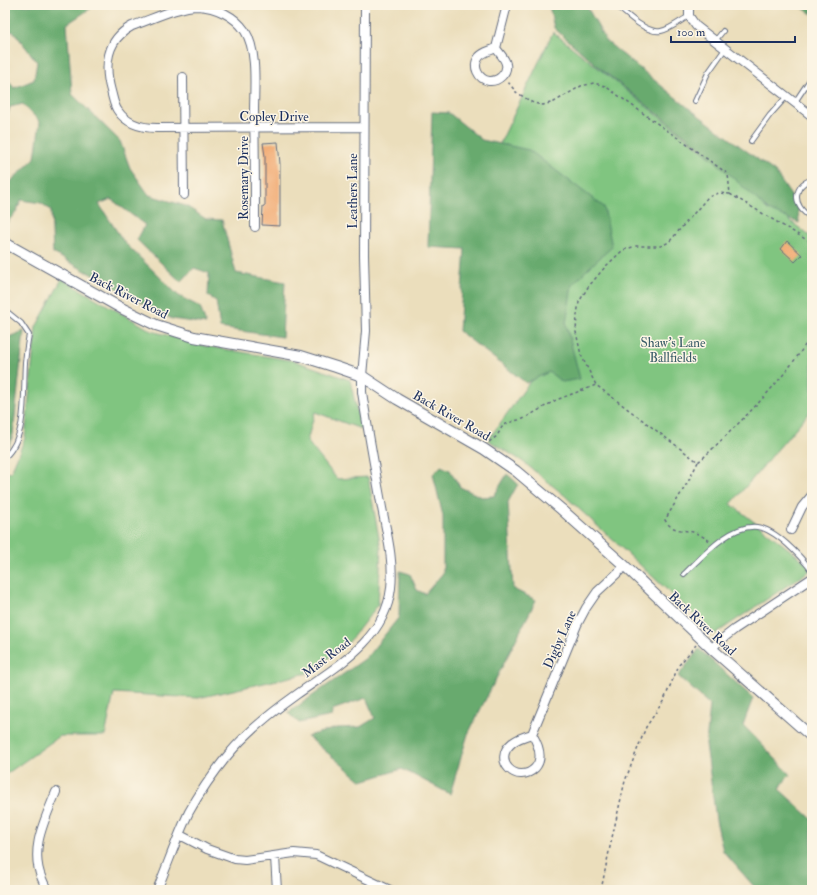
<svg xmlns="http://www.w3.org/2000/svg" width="817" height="895" viewBox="0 0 817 895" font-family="'IM FELL Double Pica',serif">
<rect width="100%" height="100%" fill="#fcf5e5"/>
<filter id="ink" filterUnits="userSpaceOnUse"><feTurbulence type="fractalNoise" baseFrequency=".025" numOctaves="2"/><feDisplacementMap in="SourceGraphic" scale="8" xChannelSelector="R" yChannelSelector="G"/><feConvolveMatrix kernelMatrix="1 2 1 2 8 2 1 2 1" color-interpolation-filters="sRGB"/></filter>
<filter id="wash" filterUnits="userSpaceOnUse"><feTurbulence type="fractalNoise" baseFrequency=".012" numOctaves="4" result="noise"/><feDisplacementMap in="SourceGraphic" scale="16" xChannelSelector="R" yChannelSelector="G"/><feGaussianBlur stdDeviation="0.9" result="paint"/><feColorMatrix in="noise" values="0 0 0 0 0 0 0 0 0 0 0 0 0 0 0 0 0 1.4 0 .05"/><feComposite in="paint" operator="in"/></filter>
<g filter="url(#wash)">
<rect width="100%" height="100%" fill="#ebdebc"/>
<path fill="#80c580" stroke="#4e7a6f" d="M 553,32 L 812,238 L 812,409 L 731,504 L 812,567 L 812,569 L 715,634 L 564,495 L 522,461 L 488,440 L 534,376 L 496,152 Z
M 62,279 L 152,331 L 205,346 L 295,361 L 350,380 L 361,429 L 315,412 L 307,441 L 337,479 L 368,477 L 381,549 L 378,605 L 348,643 L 308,673 L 198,698 L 114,693 L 105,736 L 60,736 L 5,775 L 5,471 L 11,472 L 25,438 L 36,327 Z"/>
<path fill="#68aa6e" stroke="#426c66" d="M 5,5 L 96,5 L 67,24 L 72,94 L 120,141 L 130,168 L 149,195 L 186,206 L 206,219 L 222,220 L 236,273 L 285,282 L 282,337 L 220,328 L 216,301 L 208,296 L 209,273 L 194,268 L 181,282 L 137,240 L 145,225 L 111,199 L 99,204 L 124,242 L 179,296 L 200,307 L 206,324 L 172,319 L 53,253 L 51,210 L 41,203 L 21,200 L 16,212 L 5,225 L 5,187 L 35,158 L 40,122 L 23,104 L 10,107 L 5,124 L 5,76 L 14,88 L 34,80 L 37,62 L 14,32 L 5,30 Z
M 549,5 L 586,5 L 606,41 L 690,109 L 775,172 L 798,206 L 799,223 L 768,210 L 701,148 L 602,70 L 554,28 Z
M 798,5 L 812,5 L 812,14 Z
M 432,112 L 449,113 L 482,140 L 529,150 L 604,207 L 612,247 L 592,265 L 572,285 L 566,324 L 580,379 L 562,382 L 549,372 L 526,383 L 459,331 L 465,249 L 428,247 Z
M 24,331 L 13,435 L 8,449 L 5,450 L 5,337 L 6,338 Z
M 441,466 L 450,470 L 460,487 L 482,497 L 494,496 L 507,474 L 518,484 L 508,502 L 513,589 L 536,600 L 468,734 L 450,794 L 402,769 L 362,781 L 307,736 L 337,728 L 360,727 L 375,718 L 366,698 L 332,710 L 332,716 L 299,723 L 288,713 L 366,658 L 399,617 L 400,571 L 410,574 L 417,590 L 425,594 L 443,573 L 443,516 L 433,474 Z
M 699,649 L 753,698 L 743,725 L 790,774 L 779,789 L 812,819 L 812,890 L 757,890 L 723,851 L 716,820 L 706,744 L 710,705 L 678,676 Z"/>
<g id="blocks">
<path fill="#f2af79" d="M 278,142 L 280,164 L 280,226 L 262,225 L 263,206 L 265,206 L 265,156 L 263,143 Z
M 787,241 L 802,255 L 795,262 L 781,249 Z"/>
</g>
</g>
<g filter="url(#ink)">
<use href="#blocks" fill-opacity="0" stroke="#646c7f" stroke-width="1"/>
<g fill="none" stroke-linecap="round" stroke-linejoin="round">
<defs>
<path id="service" d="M 616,5 C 626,14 647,34 661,31 C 671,29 680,21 689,16
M 715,41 L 723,31
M 695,101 L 708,73 L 725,49
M 795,102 L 811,78
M 751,141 L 770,115 L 787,96
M 812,180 C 799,182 793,196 800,207 C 803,212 807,215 812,218
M 5,310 L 21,323 L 29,335 C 27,344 26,354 25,363 C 23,392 28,436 5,457
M 684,574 C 702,557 730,524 757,527 C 776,529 801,557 812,571"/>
<path id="minor" d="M 689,5 L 689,16 L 696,26 L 812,116
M 496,48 C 499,53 505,58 506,64 C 508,73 498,82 489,81 C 478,79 472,66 479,57 C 483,52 490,51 496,48 Z
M 496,48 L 507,5
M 183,77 L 184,195
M 255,227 C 255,189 255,150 254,112 C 254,89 258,51 245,31 C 235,16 216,7 198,6 C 179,6 150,20 132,26 C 106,40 104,66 111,91 C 113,98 114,106 118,111 C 127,124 143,128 157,128 L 364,127
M 791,530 L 802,507 L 812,495
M 712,649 L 717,643 L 735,629 L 812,578
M 532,734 L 577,625 L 586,608 L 597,592 L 625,566
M 532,734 C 538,744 544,758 535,768 C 517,786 491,760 512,743 C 518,738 525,736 532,734 Z
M 180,835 L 207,849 L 235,859 L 245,860 L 294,853 L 316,855 L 390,890
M 275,857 L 277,890
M 48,890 C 45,887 44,883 42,879 C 29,849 45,820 56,792
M 157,890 C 168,864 177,837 189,812 C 200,792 214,772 228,755 C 247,732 272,712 296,695 C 335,667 385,641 391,588 C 394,561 387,534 382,508 C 375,469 368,431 362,392 L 362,376 L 366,331 L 364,255 L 365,5"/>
<path id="tertiary" d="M 5,243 L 121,308 L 156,325 L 194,337 L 301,356 L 336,367 L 362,376 L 397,399 L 484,449 L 516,471 L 561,509 L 625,566 L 712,649 L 812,737"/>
</defs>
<use href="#service" stroke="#646c7f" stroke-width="6"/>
<use href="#minor" stroke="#646c7f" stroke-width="10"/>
<use href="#tertiary" stroke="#646c7f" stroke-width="12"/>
<path stroke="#646c7f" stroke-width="1.5" stroke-dasharray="3 3" stroke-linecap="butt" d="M 508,82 L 516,92 L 533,103 L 543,105 L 554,102 L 581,86 L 594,83 L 605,86 L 728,174 L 730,194 L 719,193 L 708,197 L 669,242 L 661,246 L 636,246 L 623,250 L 606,266 L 588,287 L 579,302 L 577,315 L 576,332 L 581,355 L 596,385 L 698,462 L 703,458 C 742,420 784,381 812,334
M 730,194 L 812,243
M 489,442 L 497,436 L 502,427 L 506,424 L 514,421 L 523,419 L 556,400 L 596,385
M 698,462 L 689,480 L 665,520 C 672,532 682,529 693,532 C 699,534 705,538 710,541
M 601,890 L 611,842 L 625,781 L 646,727 L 664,700 L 679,665 L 696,645"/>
<use href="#service" stroke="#fff" stroke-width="4"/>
<use href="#minor" stroke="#fff" stroke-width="8"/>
<use href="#tertiary" stroke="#fff" stroke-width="10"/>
</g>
</g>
<g text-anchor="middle" stroke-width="3" stroke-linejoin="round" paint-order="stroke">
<g font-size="13" fill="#1b2f5e" stroke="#fcf5e5">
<text x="274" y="121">Copley Drive</text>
<text transform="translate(243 178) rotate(-90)" y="5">Rosemary Drive</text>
<text transform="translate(352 191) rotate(-90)" y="5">Leathers Lane</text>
<text transform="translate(129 295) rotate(27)" y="5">Back River Road</text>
<text transform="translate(452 415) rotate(30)" y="5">Back River Road</text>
<text transform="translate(703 623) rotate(43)" y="5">Back River Road</text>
<text transform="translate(559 639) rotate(-66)" y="5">Digby Lane</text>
<text transform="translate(326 657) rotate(-37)" y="5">Mast Road</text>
</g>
<g font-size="13" fill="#395c68" stroke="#fcf5e5">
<text x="673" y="347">Shaw’s Lane<tspan x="673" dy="15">Ballfields</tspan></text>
</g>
</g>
<rect width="817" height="895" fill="none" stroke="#fcf5e5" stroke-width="20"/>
<path d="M671 36v6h124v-6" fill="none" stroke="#1b2f5e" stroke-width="2"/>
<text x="677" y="36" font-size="12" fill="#1b2f5e" stroke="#fcf5e5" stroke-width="3" paint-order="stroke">100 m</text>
</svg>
